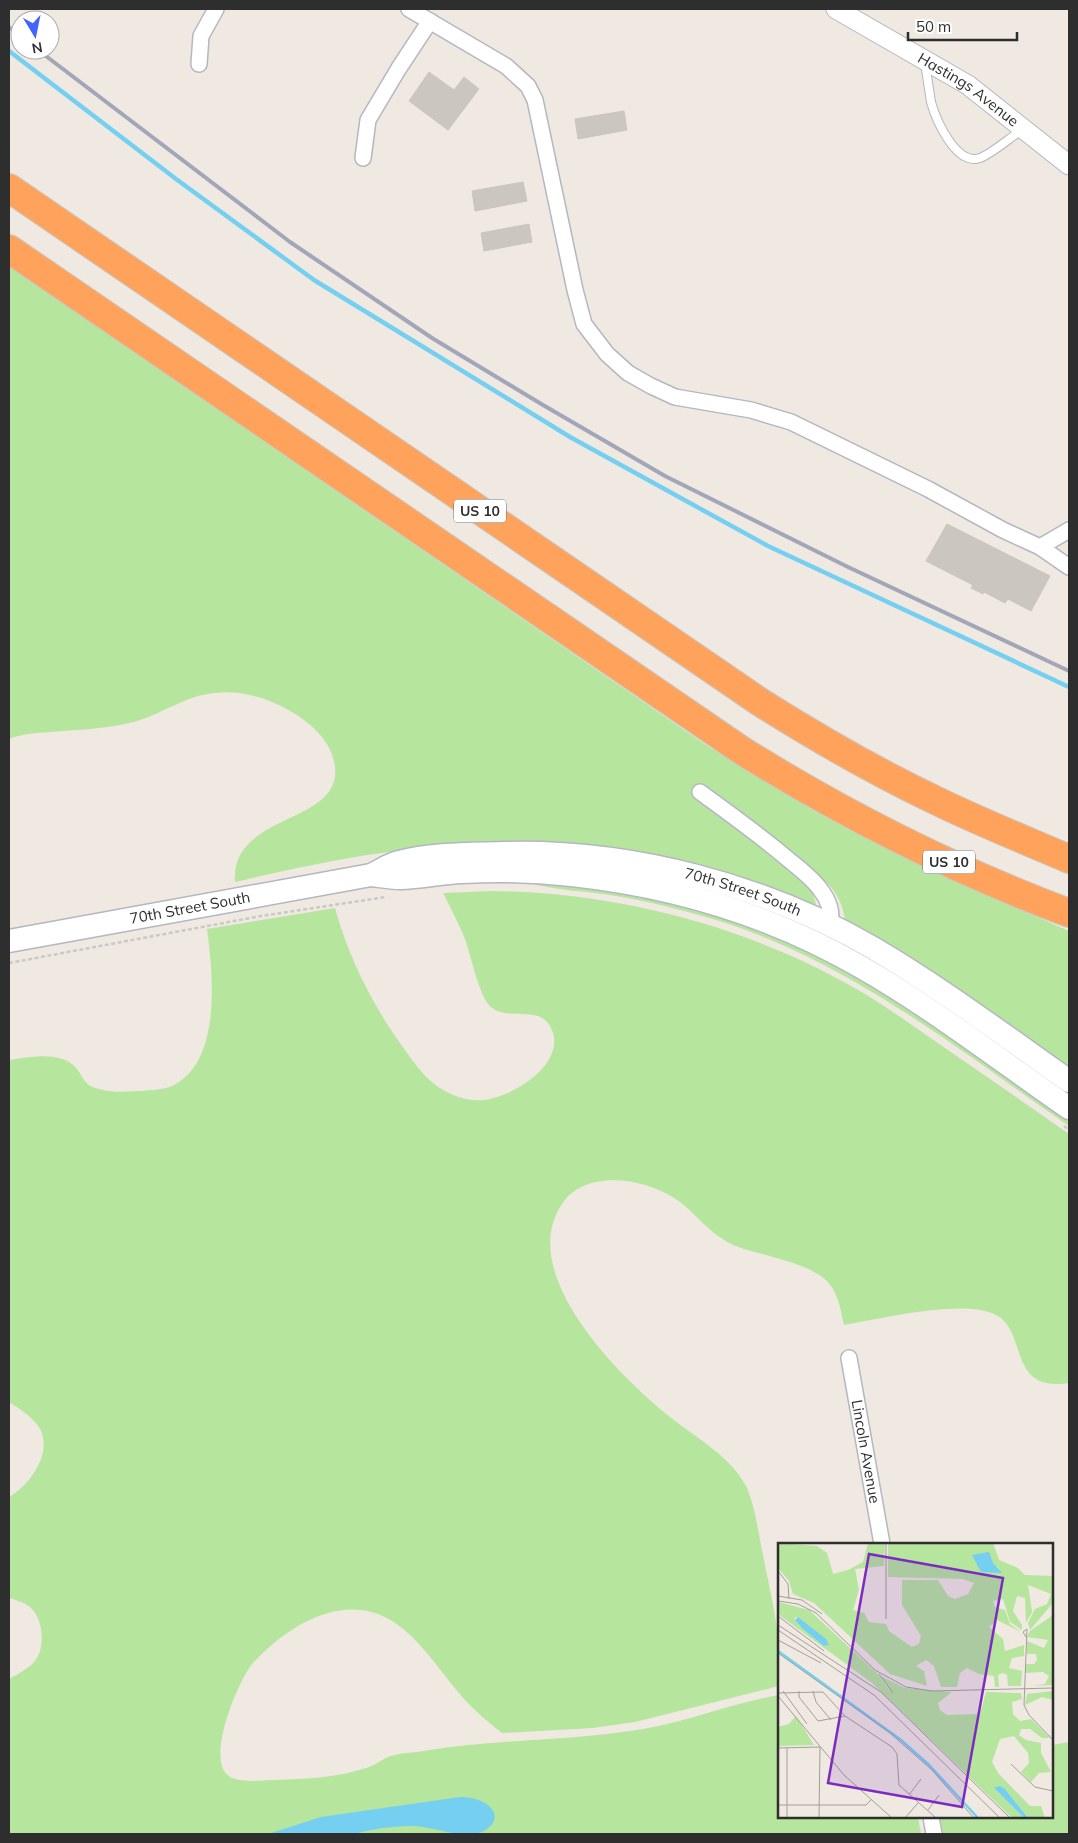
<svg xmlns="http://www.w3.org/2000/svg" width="1078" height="1843" viewBox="0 0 1078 1843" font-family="Mulish,sans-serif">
<rect width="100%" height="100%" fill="#efe9e1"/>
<path fill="#b6e59e" d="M 9,266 L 706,745 C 752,773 798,803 846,828 C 919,866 994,898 1069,931 L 1069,1070 L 845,924 C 845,907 835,887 821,879 C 812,873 799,871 790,868 L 812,890 L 816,904 L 814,906 L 565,844 C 450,837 346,856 235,882 C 230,810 349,826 334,761 C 329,740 313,726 297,715 C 264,694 226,685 189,699 C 168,707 148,720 125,724 C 101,729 75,730 50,732 C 36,733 21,734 9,739 Z
M 530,883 C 616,885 701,907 780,939 C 794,945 809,950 822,957 C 909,1003 988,1063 1069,1119 L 1069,1126 C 960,1051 854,965 726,923 C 690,912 653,902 616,896 C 588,891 558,891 530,883 Z
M 493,891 C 625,893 757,929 870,997 C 897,1014 922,1032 948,1050 C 989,1078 1029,1106 1069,1134 L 1069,1383 C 1007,1393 1028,1331 996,1315 C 964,1298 880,1319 844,1325 C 841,1312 839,1297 831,1286 C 815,1262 757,1256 731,1244 C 722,1239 712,1232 705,1225 C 695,1216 686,1205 674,1198 C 645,1179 589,1169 564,1201 C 512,1271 620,1377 670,1417 C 696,1438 731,1456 747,1488 C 755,1507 758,1530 762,1550 C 768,1582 776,1613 779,1645 C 780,1659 779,1673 779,1686 L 635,1722 L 593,1728 L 502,1733 C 489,1723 476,1712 465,1700 C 444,1677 426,1647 402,1628 C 351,1586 290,1623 253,1663 C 238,1680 202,1766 232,1778 C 243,1782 259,1781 272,1780 C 303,1779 336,1778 366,1768 C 374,1766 381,1760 388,1757 C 398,1753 412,1753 423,1751 C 496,1739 570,1741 643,1729 C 689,1721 733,1703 779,1695 L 779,1817 L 918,1817 L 921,1834 L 9,1834 L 9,1679 C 18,1674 32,1667 37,1658 C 45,1645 43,1618 30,1607 C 24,1602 16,1600 9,1598 L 9,1497 C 30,1485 54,1452 39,1427 C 31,1416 20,1409 9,1402 L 9,1060 C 30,1057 62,1050 77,1069 C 83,1077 85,1085 95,1088 C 110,1093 125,1092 140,1091 C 151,1090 164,1090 174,1085 C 222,1060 213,973 207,929 L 335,908 C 349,959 374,1008 405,1050 C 413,1061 421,1073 432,1082 C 446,1094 466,1102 484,1100 C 512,1097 563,1066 553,1033 C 543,1001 510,1023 491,1007 C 478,996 471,952 463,934 C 457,920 450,907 443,893 Z
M 1069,1742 L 1069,1834 L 943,1834 L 940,1817 L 1052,1817 L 1052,1745 Z"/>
<path fill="#75cff0" d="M 460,1797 C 470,1797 485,1800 491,1808 C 502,1821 486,1832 475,1834 C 455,1837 434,1827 414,1826 C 400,1826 385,1827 372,1830 C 364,1831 356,1834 349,1834 C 323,1837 295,1834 268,1834 L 321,1817 Z"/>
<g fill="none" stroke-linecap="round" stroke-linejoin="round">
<path stroke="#75cff0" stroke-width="4.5" d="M 9,51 L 176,179 L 314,280 L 570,437 L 768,546 L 1069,687"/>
</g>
<path fill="#cbc7bf" stroke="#cbc5ba" d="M 429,72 L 454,90 L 464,77 L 479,89 L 448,130 L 409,101 Z
M 624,111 L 627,130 L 578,139 L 575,119 Z
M 523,182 L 527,201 L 475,211 L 472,191 Z
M 529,224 L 532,242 L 484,251 L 481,233 Z
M 947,524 L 1050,576 L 1031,611 L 1008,599 L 1005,603 L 984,592 L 983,594 L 971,588 L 973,585 L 926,561 Z"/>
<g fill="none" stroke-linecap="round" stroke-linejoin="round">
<defs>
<path id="service" d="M 925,63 C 927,76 929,89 931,102 C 936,120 956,166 980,158 C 991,154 1011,137 1022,130"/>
<g id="minor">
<path d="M 409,9 L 506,66 L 528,86 L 535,100 L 575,290 L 584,324 L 607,354 L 628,373 L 651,386 L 675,397 L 751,410 L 791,422 L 928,489 L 1003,530 L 1040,547 L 1069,530"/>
<path d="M 199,64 L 201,36 L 216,9"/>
<path d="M 363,158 L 368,120 L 399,68 L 430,21"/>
<path d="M 1040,547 L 1069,567"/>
<path d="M 700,792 C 730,814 761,836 789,860 C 800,869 812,878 820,889 C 828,899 834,913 829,925"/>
<path id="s1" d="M 849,1358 L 882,1544"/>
<path d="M 931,1817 L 934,1834"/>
</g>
<g id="tertiary">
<path id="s2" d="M 836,9 L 968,85 L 1069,165"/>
</g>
<g id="secondary">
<path d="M 371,875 C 381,876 391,878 401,878 C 421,877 442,873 462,872 C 498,870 536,871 572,875 C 673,886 773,916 861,967 C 933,1008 1001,1061 1069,1108"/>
<path id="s3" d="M 9,941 L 371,875 C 380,871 389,864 399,862 C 432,853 470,854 505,853 C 631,850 765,885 873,948 C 941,988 1005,1036 1069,1081"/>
</g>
<path id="motorway" d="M 9,188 L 760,702 C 817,738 876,772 937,801 C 980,822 1025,840 1069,859
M 9,249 L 741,750 C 845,815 954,870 1069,913"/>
</defs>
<use href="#service" stroke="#b4b7c1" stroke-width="10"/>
<use href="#minor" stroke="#b4b7c1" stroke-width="18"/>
<use href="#tertiary" stroke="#b4b7c1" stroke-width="21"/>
<use href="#secondary" stroke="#b4b7c1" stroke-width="25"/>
<use href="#motorway" stroke="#c9c9c9" stroke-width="30"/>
<path stroke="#c9c9c9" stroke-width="2.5" stroke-dasharray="4 2.5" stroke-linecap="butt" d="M 9,963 L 261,916 L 386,897
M 1064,1126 L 1069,1130"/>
<use href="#service" stroke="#fff" stroke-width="8"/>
<use href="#minor" stroke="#fff" stroke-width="15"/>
<use href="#tertiary" stroke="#fff" stroke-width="19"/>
<use href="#secondary" stroke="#fff" stroke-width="22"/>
<use href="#motorway" stroke="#ffa35c" stroke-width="28"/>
<path stroke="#a3a6b8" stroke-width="4" d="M 9,27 L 20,36
M 38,50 L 290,242 L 432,338 L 543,405 L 665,476 L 848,567 L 1069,671"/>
</g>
<g text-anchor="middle" stroke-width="5" stroke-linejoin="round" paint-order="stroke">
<g fill="#fff" stroke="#6d6d6d" stroke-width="1">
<rect x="454" y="499.5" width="52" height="23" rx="4"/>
<rect x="923" y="850.5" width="52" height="23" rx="4"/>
</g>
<g font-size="14" font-weight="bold" fill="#2e2e2e">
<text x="480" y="516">US 10</text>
<text x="949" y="867">US 10</text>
</g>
<g font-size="15" fill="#2e2e2e" stroke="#fff">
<text dy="5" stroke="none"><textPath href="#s2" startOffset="155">Hastings Avenue</textPath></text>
<text dy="5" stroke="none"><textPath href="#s3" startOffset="748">70th Street South</textPath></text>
<text dy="5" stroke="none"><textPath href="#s3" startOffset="184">70th Street South</textPath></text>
<text dy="5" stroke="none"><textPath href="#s1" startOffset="95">Lincoln Avenue</textPath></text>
</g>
</g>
<g transform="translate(778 1543)">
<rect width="275" height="275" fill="#efe9e1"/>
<path d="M 0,0 L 39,3 L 49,10 L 55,31 L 70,27 L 85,19 L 90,0 L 107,0 L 106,23 L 77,26 L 81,47 L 75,67 L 86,70 L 91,79 L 108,81 L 111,88 L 134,104 L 141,101 L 143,93 L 124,62 L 124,37 L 160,37 L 170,53 L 177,56 L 190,51 L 196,40 L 185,36 L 110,34 L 110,0 L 215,0 L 221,17 L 240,25 L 247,32 L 275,33 L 275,60 L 252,87 L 250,80 L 257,66 L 269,61 L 273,51 L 250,42 L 254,69 L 248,80 L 247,55 L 239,53 L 235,68 L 244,82 L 244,87 L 232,79 L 225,56 L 215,58 L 217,64 L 227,67 L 232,81 L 243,89 L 219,77 L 211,84 L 225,96 L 227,108 L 246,102 L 246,113 L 234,115 L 231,125 L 244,128 L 243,143 L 230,143 L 229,132 L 225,130 L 220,132 L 221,144 L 217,144 L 216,133 L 201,131 L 189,125 L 182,130 L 179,144 L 163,144 L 156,123 L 148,117 L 138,123 L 146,128 L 149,143 L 112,131 L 36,60 L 15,51 L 11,38 L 0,25 ZM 0,59 L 31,67 L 100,131 L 114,151 L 103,133 L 127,145 L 174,149 L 160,160 L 162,167 L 169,172 L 202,171 L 208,149 L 243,150 L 244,156 L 234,159 L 235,171 L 242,178 L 253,176 L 272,195 L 264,195 L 252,186 L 243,186 L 241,192 L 248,197 L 263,200 L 263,210 L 273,229 L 261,230 L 253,239 L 243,229 L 251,220 L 250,210 L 236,193 L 222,196 L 214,219 L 220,230 L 252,263 L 263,263 L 267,275 L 250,275 L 227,246 L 216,245 L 246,275 L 234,275 L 94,140 L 0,71 ZM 19,74 L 48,97 L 49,103 L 22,83 L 16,75 ZM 275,72 L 275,142 L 255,143 L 267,141 L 271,133 L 265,129 L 247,130 L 248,121 L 256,121 L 259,117 L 258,111 L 249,111 L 249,98 L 266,105 L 270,97 L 249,94 L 252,88 ZM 275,148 L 275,157 L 264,154 L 247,162 L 249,151 ZM 18,173 L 36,202 L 0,203 L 0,184 L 11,181 Z" fill="#b6e59e" fill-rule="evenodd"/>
<path d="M 211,9 L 215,20 L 224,30 L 203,29 L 194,12 ZM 20,74 L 48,96 L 51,102 L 46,103 L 24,85 L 17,77 ZM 222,243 L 227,246 L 250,275 L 246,275 L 216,245 Z" fill="#75cff0"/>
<path fill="none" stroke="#75cff0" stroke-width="2.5" d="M 0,108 L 123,197 L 151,222 L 200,275"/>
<path fill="none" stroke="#a29e99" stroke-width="1" d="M 108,0 L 108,76M 0,28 L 10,41 L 11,56M 0,53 L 24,57 L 44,71M 0,58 L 20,61 L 38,70 L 97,127 L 128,144 L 154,148 L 275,145M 0,73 L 46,108M 0,82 L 103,149 L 232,275M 0,87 L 96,152 L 222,275M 248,94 L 245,89 L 249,86 L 246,162 L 251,172 L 275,197M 0,97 L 43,120M 0,110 L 112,190 L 154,227 L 196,275M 101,131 L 115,150M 5,148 L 29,181M 21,148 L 21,154 L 40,178 L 67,173 L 114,204 L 119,211 L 121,242 L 158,275M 35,148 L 38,159 L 53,177M 0,150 L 45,149 L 67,173M 0,153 L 66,232 L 114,275M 0,205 L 42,204 L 41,275M 9,205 L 9,275M 233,221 L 257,244 L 275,248M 131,252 L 143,236M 0,262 L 88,262 L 94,256M 150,267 L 161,252M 127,275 L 140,260"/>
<path fill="#7b2cbf" fill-opacity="0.15" stroke="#7b2cbf" stroke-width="2.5" d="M 91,11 L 225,35 L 184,264 L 50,240 Z"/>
<rect width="275" height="275" fill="none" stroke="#2e2e2e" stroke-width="2.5"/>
</g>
<rect width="1078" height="1843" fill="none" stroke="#2e2e2e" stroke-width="20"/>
<g transform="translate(35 35) rotate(170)"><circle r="24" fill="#ffffff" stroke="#ababab"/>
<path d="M0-4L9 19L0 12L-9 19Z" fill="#4264fb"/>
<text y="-8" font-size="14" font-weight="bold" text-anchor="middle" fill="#2e2e2e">N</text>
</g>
<path d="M908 32v8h109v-8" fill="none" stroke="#2e2e2e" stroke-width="2.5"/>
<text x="916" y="32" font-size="15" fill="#2e2e2e" stroke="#ffffff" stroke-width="4" paint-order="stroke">50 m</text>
</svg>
